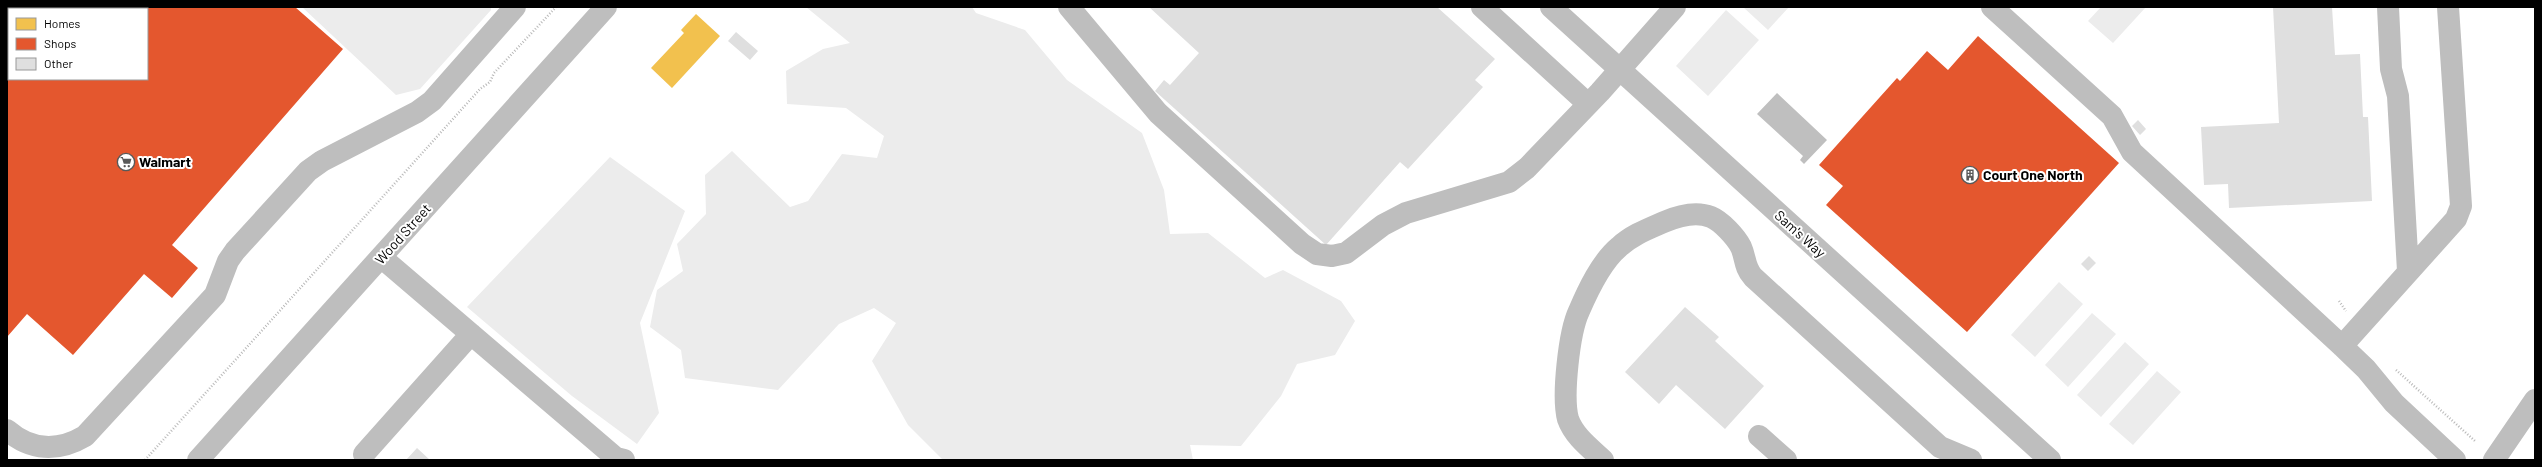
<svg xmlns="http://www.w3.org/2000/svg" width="2542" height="467" viewBox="0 0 2542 467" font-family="Barlow,sans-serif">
<rect width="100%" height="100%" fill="#fff"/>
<path fill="#ececec" d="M 302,7 L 491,7 L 491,10 L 420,89 L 396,95 Z
M 806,7 L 972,7 L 976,13 L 1025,30 L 1067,80 L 1142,133 L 1164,190 L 1170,234 L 1208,233 L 1265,278 L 1283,270 L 1341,301 L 1355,321 L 1335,355 L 1297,364 L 1281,396 L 1241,446 L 1190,445 L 1193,460 L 943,460 L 908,425 L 872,361 L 896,323 L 874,308 L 839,324 L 778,390 L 685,378 L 681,350 L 650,327 L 657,290 L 683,271 L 677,244 L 706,214 L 705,175 L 732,151 L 790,207 L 808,201 L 842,154 L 877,158 L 884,136 L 846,108 L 787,104 L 786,71 L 823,49 L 850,43 Z
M 1743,7 L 1789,7 L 1768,30 Z
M 2101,7 L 2146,7 L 2113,43 L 2088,21 Z
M 1726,10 L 1759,40 L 1708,96 L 1676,66 Z
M 610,157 L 685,211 L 640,323 L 659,413 L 637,444 L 572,396 L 467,307 Z
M 2059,282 L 2083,304 L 2035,357 L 2011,335 Z
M 2092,313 L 2116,334 L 2068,387 L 2045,365 Z
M 2125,342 L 2149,364 L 2101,417 L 2077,395 Z
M 2157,371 L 2181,392 L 2133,445 L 2109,424 Z"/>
<path fill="#bfbfbf" d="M 1777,93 L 1827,140 L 1804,164 L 1800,160 L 1803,156 L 1757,114 Z"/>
<path fill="#f2c14e" d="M 696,14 L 720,36 L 672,88 L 651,68 L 684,33 L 681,30 Z"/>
<path fill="#e4572e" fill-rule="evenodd" d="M 7,7 L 295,7 L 343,49 L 172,245 L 198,268 L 172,298 L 144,274 L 73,355 L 27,314 L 7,337 ZM 9,9 L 147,9 L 147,79 L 9,79 Z
M 1978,36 L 2119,163 L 1967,332 L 1826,205 L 1843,186 L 1819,165 L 1897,78 L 1900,81 L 1927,51 L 1948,70 Z"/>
<path fill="#dfdfdf" d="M 1149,7 L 1437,7 L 1495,59 L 1475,80 L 1483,87 L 1408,169 L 1400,162 L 1326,245 L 1155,91 L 1164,80 L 1170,85 L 1199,53 Z
M 2273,7 L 2332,7 L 2335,55 L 2360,54 L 2363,117 L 2368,117 L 2372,201 L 2229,208 L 2228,184 L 2204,185 L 2201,127 L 2279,123 Z
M 736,32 L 758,51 L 750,60 L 728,41 Z
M 2138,120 L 2146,129 L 2140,135 L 2132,126 Z
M 2089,256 L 2096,263 L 2088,271 L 2081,264 Z
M 1685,307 L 1719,337 L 1715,341 L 1764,386 L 1725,429 L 1676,385 L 1659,404 L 1625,372 Z
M 417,448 L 430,460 L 406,460 Z"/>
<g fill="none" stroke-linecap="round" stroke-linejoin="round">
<path stroke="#b9b9b9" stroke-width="2.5" stroke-dasharray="1 2" stroke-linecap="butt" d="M 2339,301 L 2346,311
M 2396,370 L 2475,441
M 145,460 L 480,89 L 490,82 L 494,73 L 556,7"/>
<path stroke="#bebebe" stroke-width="22" d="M 1069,7 L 1158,113 L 1302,244 L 1317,254 L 1332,256 L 1346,253 L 1383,225 L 1406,213 L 1509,182 L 1527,168 L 1600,92 L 1675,7
M 1482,7 L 1588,104
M 1551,7 L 2050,460
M 1992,7 L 2112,116 L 2132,152 L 2342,346 L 2366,369 L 2394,403 L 2455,460
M 2388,7 L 2391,69 L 2398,96 L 2408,271
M 382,258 L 616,458 L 624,460
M 2342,346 L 2456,219 L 2461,206 L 2448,7
M 7,430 C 31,451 58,452 85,436 L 215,295 L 228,261 L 235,251 L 308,171 L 322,161 L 417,112 L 432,101 L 515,7
M 1759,436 L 1786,460
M 364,454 L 471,334
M 198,460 L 606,7
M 1603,460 C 1590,448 1574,436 1568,419 C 1562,397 1569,332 1579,311 C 1588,290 1601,262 1619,247 C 1632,235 1648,229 1664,222 C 1678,216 1696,211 1711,217 C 1721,221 1736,237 1741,247 C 1746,258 1744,267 1753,277 L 1940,447 L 1971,460
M 2494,460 L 2535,400"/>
</g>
<defs>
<symbol id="supermarket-ring" viewBox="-11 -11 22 22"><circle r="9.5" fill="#fff" stroke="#595959" stroke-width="1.5"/><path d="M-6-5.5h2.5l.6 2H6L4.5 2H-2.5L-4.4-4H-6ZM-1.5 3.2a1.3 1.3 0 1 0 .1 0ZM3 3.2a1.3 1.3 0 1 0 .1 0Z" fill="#595959"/></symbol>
<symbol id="building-ring" viewBox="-11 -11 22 22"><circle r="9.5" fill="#fff" stroke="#595959" stroke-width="1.5"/><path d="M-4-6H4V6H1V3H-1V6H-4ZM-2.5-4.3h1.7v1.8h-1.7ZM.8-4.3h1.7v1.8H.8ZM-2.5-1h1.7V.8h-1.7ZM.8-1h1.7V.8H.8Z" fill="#595959"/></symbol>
</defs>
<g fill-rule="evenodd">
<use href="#supermarket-ring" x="116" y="152" width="20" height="20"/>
<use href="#building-ring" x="1960" y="165" width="20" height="20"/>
</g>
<g text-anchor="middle" stroke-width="4" stroke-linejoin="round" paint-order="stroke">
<g font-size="14" font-weight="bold" fill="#000" stroke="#fff" text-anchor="start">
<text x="139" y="167">Walmart</text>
<text x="1983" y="180">Court One North</text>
</g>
<g font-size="14" fill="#000" stroke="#fff">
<text transform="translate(403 234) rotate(-48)" y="5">Wood Street</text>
<text transform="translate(1800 234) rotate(42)" y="5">Sam's Way</text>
</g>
</g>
<rect width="2542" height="467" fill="none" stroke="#000000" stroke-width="16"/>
<rect x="8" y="8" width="140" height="72" fill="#ffffff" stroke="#999999"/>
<rect x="16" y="18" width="20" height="12" fill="#f2c14e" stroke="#999999"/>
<text x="44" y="28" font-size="12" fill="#000000">Homes</text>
<rect x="16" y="38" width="20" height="12" fill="#e4572e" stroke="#999999"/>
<text x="44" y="48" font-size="12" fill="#000000">Shops</text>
<rect x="16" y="58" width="20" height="12" fill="#dfdfdf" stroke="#999999"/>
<text x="44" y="68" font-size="12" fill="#000000">Other</text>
</svg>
